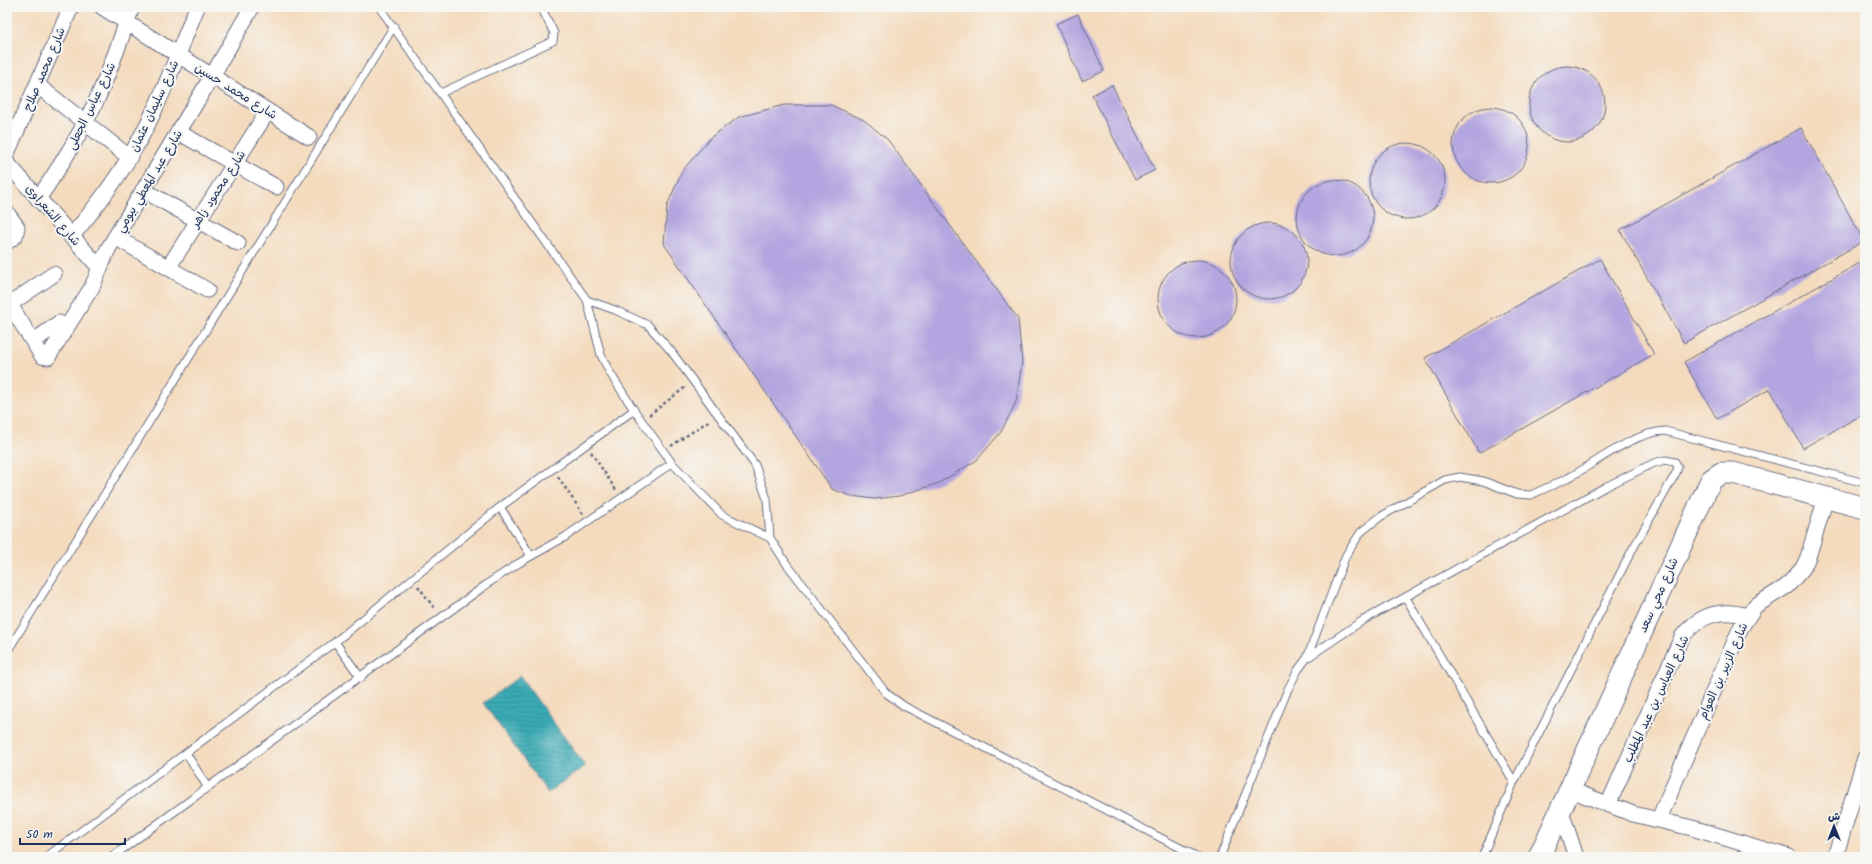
<svg xmlns="http://www.w3.org/2000/svg" width="1872" height="864" viewBox="0 0 1872 864" font-family="Kalam,'Playpen Sans Arabic',sans-serif">
<defs>
<pattern id="water-rules" width="6" height="5" patternUnits="userSpaceOnUse"><rect width="6" height="5" fill="#3aabb5"/><path d="M0 2.5h6" fill="none" stroke="#308c96"/></pattern>
</defs>
<rect width="100%" height="100%" fill="#f6f6f2"/>
<filter id="ink" filterUnits="userSpaceOnUse"><feTurbulence type="fractalNoise" baseFrequency=".025" numOctaves="2"/><feDisplacementMap in="SourceGraphic" scale="8" xChannelSelector="R" yChannelSelector="G"/><feConvolveMatrix kernelMatrix="1 2 1 2 8 2 1 2 1" color-interpolation-filters="sRGB"/></filter>
<filter id="wash" filterUnits="userSpaceOnUse"><feTurbulence type="fractalNoise" baseFrequency=".012" numOctaves="4" result="noise"/><feDisplacementMap in="SourceGraphic" scale="16" xChannelSelector="R" yChannelSelector="G"/><feGaussianBlur stdDeviation="0.9" result="paint"/><feColorMatrix in="noise" values="0 0 0 0 0 0 0 0 0 0 0 0 0 0 0 0 0 1.4 0 .05"/><feComposite in="paint" operator="in"/></filter>
<g filter="url(#wash)">
<rect width="100%" height="100%" fill="#f4dbbe"/>
<path fill="url(#water-rules)" stroke="#2a6d8a" d="M 520,676 L 585,766 L 548,793 L 483,703 Z"/>
<g id="blocks">
<path fill="#b3a5df" d="M 1078,14 L 1104,71 L 1082,81 L 1056,24 Z
M1529 104a38 38 0 1 1 76 0a38 38 0 1 1-76 0Z
M 1112,85 L 1155,170 L 1135,180 L 1092,95 Z
M 784,105 L 831,105 L 864,120 L 888,140 L 1018,319 L 1022,362 L 1016,402 L 1001,432 L 977,460 L 939,483 L 899,496 L 875,499 L 851,496 L 832,489 L 664,244 L 667,206 L 682,171 L 711,137 L 739,117 Z
M1453 145a38 38 0 1 1 76 0a38 38 0 1 1-76 0Z
M 1801,128 L 1864,241 L 1684,343 L 1620,230 Z
M1369 181a38 38 0 1 1 76 0a38 38 0 1 1-76 0Z
M1297 218a38 38 0 1 1 76 0a38 38 0 1 1-76 0Z
M1231 261a38 38 0 1 1 76 0a38 38 0 1 1-76 0Z
M 1600,259 L 1654,354 L 1479,453 L 1425,358 Z
M1158 299a39 39 0 1 1 78 0a39 39 0 1 1-78 0Z
M 1865,260 L 1865,413 L 1803,448 L 1770,389 L 1717,419 L 1684,362 Z"/>
</g>
</g>
<g filter="url(#ink)">
<use href="#blocks" fill-opacity="0" stroke="#676b80" stroke-width="1"/>
<g fill="none" stroke-linecap="round" stroke-linejoin="round">
<defs>
<path id="lane" d="M 379,7 L 587,300 L 601,355 L 610,373 L 634,410 L 672,463 L 722,515 L 770,538
M 441,93 L 553,41 L 554,33 L 541,7
M 587,300 L 615,310 L 648,325 L 671,351 L 755,465 L 767,499 L 770,538 L 786,563 L 886,693 L 904,706 L 1198,857
M 500,507 L 531,556
M 1406,598 L 1514,782
M 335,642 L 361,678
M 7,652 L 394,26
M 1307,658 L 1346,555 L 1361,532 L 1380,517 L 1445,480 L 1460,477 L 1483,481 L 1517,494 L 1531,495 C 1543,489 1556,484 1568,478 C 1596,463 1634,432 1665,431 L 1865,483
M 186,753 L 208,788
M 46,857 L 335,642 L 500,507 L 634,410
M 112,857 L 490,582 L 519,563 L 565,537 L 672,463
M 1220,857 L 1288,689 L 1298,670 L 1307,658 L 1362,621 L 1605,487 L 1654,463 L 1665,460 L 1675,462 L 1678,467 L 1676,473 L 1631,552 L 1514,782 L 1482,857"/>
<path id="street" d="M 102,7 L 309,137
M 37,85 L 129,157
M 178,132 L 276,187
M 7,153 L 71,7
M 7,163 L 99,267
M 143,190 L 238,243
M 38,199 C 60,167 81,134 97,99 C 111,69 121,38 132,7
M 7,213 L 17,227 L 15,236 L 7,242
M 71,237 C 92,212 112,186 129,158 C 158,111 176,58 197,7
M 115,237 L 207,290
M 168,268 L 268,111
M 7,300 L 42,356 L 48,357 L 92,287 L 108,249 L 212,76 L 252,7
M 10,304 L 54,274
M 34,341 L 59,323
M 1571,790 L 1633,814 L 1692,828 L 1789,857
M 1608,805 L 1682,637 C 1699,615 1720,608 1747,616
M 1561,811 L 1576,857
M 1659,819 L 1741,627 L 1755,606 L 1787,586 L 1803,568 L 1808,557 L 1826,498
M 1835,857 L 1865,758"/>
<path id="secondary" d="M 1539,857 L 1711,480 L 1721,473 L 1733,473 L 1865,508"/>
</defs>
<use href="#lane" stroke="#676b80" stroke-width="9"/>
<use href="#street" stroke="#676b80" stroke-width="17"/>
<use href="#secondary" stroke="#676b80" stroke-width="23"/>
<path stroke="#676b80" stroke-width="2.5" stroke-dasharray="3 3" stroke-linecap="butt" d="M 649,415 L 687,386
M 671,446 L 710,420
M 591,452 L 616,490
M 558,477 L 583,514
M 418,586 L 435,609"/>
<use href="#lane" stroke="#fff" stroke-width="7"/>
<use href="#street" stroke="#fff" stroke-width="15"/>
<use href="#secondary" stroke="#fff" stroke-width="21"/>
</g>
</g>
<g text-anchor="middle" stroke-width="4" stroke-linejoin="round" paint-order="stroke">
<g font-size="12" fill="#1b2f5e" stroke="#f6f6f2">
<text transform="translate(44 69) rotate(-67)" y="4">شارع محمد صلاح</text>
<text transform="translate(236 91) rotate(32)" y="4">شارع محمد حسين</text>
<text transform="translate(91 106) rotate(-64)" y="4">شارع عباس الجعلى</text>
<text transform="translate(154 106) rotate(-65)" y="4">شارع سليمان عثمان</text>
<text transform="translate(149 181) rotate(-59)" y="4">شارع عبد المعطي بيومي</text>
<text transform="translate(218 189) rotate(-57)" y="4">شارع محمود زاهر</text>
<text transform="translate(53 215) rotate(49)" y="4">شارع الشعراوى</text>
<text transform="translate(1658 595) rotate(-66)" y="4">شارع محي سعد</text>
<text transform="translate(1723 671) rotate(-66)" y="4">شارع الزبير بن العوام</text>
<text transform="translate(1656 699) rotate(-65)" y="4">شارع العباس بن عبد المطلب</text>
</g>
</g>
<rect width="1872" height="864" fill="none" stroke="#f6f6f2" stroke-width="24"/>
<g transform="translate(1834 826)" stroke="#f6f6f2" stroke-width="3" paint-order="stroke">
<path d="M0-3L7 15L0 10L-7 15Z" fill="#1b2f5e"/>
<text y="-6" font-size="11" font-weight="bold" text-anchor="middle" fill="#1b2f5e">ش</text>
</g>
<path d="M20 838v6h105v-6" fill="none" stroke="#1b2f5e" stroke-width="2"/>
<text x="26" y="838" font-size="12" fill="#1b2f5e" stroke="#f6f6f2" stroke-width="3" paint-order="stroke">50 m</text>
</svg>
